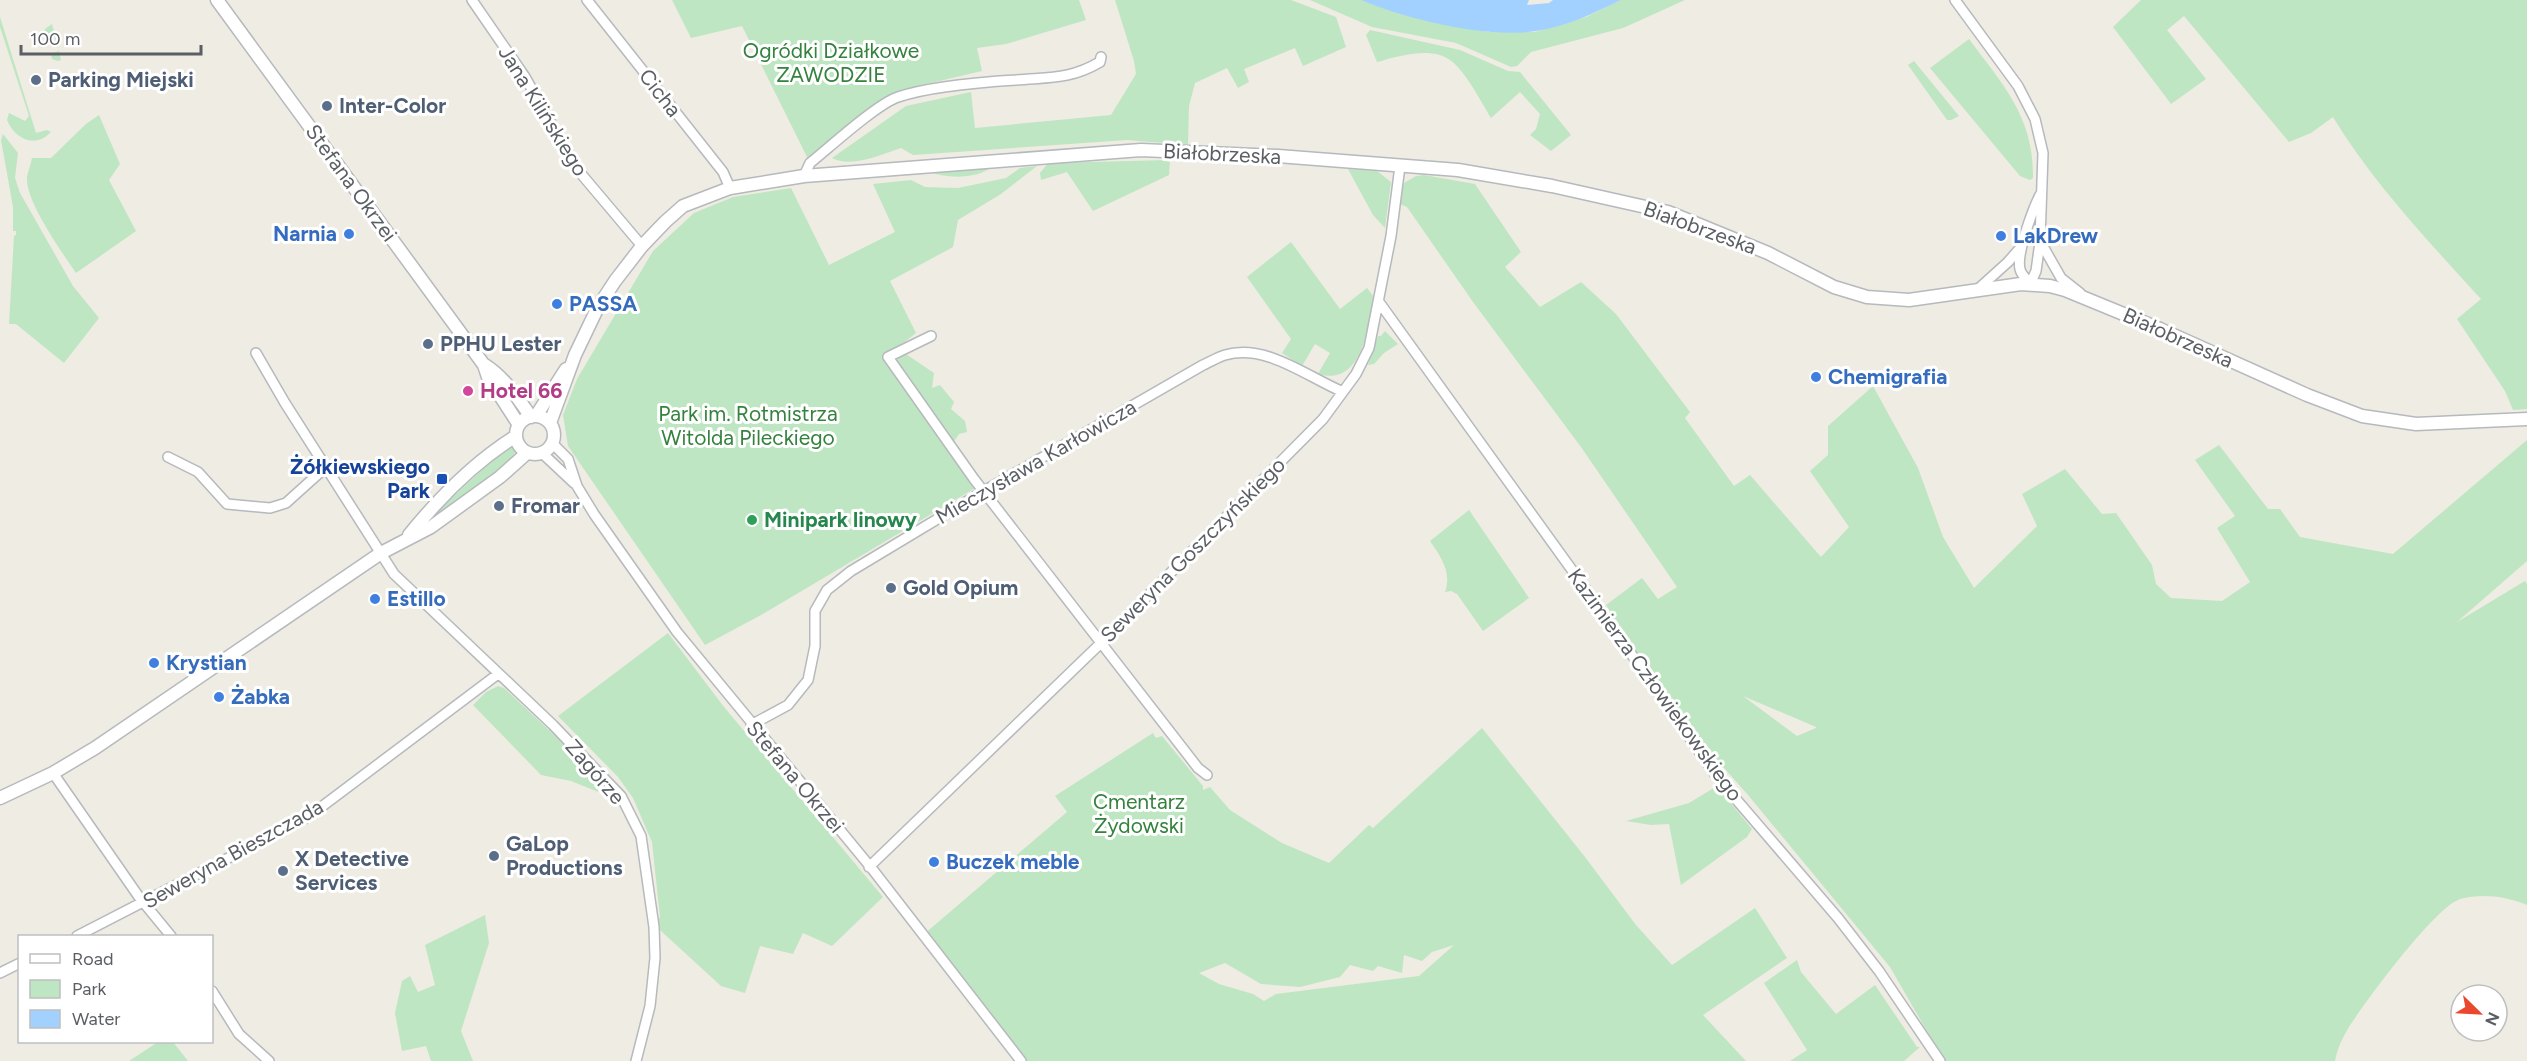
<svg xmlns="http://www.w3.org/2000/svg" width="2527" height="1061" viewBox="0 0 2527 1061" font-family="Figtree,sans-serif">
<rect width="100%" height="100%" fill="#eeece3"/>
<path fill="#bfe6c2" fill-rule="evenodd" d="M 672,0 L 1079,0 L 1086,20 L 1006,44 L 977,48 L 982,71 L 905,89 L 808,159 L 742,26 L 691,38 Z
M 1115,0 L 1291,0 L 1336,17 L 1346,47 L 1303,66 L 1295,48 L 1244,69 L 1249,82 L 1238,88 L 1227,68 L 1195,83 L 1189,106 L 1188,145 L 1127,140 L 913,155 L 901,148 C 881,155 851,168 832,158 L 906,106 L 971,92 L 975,128 L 1111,115 L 1136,74 L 1134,61 Z
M 1310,0 L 1361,0 L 1436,23 L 1489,32 L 1535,32 L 1586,17 L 1621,0 L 1685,0 L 1623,28 L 1531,52 L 1517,66 L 1511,67 L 1456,43 L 1372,27 Z
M 2141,0 L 2527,0 L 2527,409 L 2513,410 L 2505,391 L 2457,319 L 2481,299 C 2429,242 2373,183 2333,117 L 2311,133 L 2289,142 L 2184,16 L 2167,30 L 2206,79 L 2171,104 L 2113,27 Z
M 0,17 L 36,133 L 47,130 L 51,132 C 35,149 15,139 7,120 L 9,113 L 25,121 L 29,116 L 0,27 Z
M 52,24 L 61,60 L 58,61 L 52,59 L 51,54 L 59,51 L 53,33 L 44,35 L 45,29 Z
M 1370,30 L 1460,50 L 1508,71 L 1520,72 L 1571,135 L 1551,151 L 1530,135 L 1536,129 L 1540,114 L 1520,92 L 1491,118 C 1482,103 1464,69 1450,60 C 1431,46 1398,56 1377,62 L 1366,35 Z
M 1969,39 C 2003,85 2034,117 2033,178 L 2030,180 L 2020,176 L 1930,68 Z
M 1914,61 L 1959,116 L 1951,120 L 1947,120 L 1908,65 Z
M 99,115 L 120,164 L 109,180 L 136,231 L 76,273 C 62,252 25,201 27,177 C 28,171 31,164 32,158 L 51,158 L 86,124 Z
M 3,134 L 18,153 L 15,178 L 20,193 L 73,286 L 99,318 L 64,363 L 16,324 L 9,324 L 14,236 L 16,235 L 16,231 L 13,231 L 13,207 L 1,140 Z
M 1170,160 L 1169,175 L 1093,211 L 1067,172 L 1041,180 L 1040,173 L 1048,163 Z
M 993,166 C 978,179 948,179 930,172 Z
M 1037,166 L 1001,194 L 958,220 L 953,247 L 890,281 L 916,333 L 897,348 L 934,373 L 932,388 L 940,385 L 954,402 L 951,409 L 965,421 L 967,432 L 959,434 L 951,446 L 977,487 L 761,615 L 705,645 L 568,446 L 563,415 L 577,379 L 653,251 L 694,213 L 733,197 L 791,188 L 829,265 L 895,232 L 873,184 L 911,180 L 925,187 L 958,188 L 1006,178 L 1020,168 Z
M 1348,169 L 1377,171 L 1391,182 L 1385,228 L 1373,215 Z
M 1424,175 L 1475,184 L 1521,252 L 1505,267 L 1540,307 L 1581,282 L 1616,314 L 1690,412 L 1685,418 L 1734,486 L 1750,475 L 1821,557 L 1849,527 L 1810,471 L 1828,455 L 1828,426 L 1873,386 L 1918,468 L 1943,537 L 1974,588 L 2037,526 L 2022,494 L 2065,469 L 2102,514 L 2116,513 L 2152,565 L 2156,584 L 2171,598 L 2222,601 L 2250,582 L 2217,528 L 2235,516 L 2195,460 L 2219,445 L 2268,509 L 2280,509 L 2300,537 L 2393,554 L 2527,440 L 2527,561 L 2457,622 L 2525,581 L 2527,584 L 2527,905 C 2507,896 2481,893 2460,899 C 2435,907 2365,1002 2349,1027 C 2343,1037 2337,1049 2335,1061 L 1944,1061 L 1890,967 L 1748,795 L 1685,724 L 1606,605 L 1642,578 L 1658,599 L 1677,587 L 1581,447 L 1473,302 L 1407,207 L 1399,204 L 1404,183 L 1416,176 ZM 1743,696 L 1816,727 L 1816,728 L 1797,736 Z
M 1291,242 L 1340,309 L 1367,288 L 1374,297 C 1368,326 1363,387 1318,374 L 1330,353 L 1315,344 L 1302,366 L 1282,353 L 1291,339 L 1247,277 Z
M 1385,331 L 1398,344 L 1384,353 L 1374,364 L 1368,365 L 1378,336 L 1381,336 Z
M 510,444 L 516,452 L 502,469 L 427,521 Z
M 1469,510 L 1529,598 L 1483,631 L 1457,594 L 1451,591 L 1445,592 C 1452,572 1441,557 1430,541 Z
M 668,633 L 724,707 L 883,897 L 832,946 L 803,933 L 793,954 L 760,946 L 745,993 L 721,986 L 661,931 L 654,927 L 660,917 L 652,842 L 633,798 L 618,777 L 558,716 Z
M 498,686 L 504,688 L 599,777 L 606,787 L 601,793 L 571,781 L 541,775 L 473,705 L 486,692 Z
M 1482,728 L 1585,857 L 1636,925 L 1672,965 L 1755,908 L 1787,958 L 1703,1015 L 1746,1061 L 1021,1061 L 923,935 L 1067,812 L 1055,796 L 1153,733 L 1156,738 L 1162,736 L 1203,786 L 1203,790 L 1210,787 L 1230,810 L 1282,843 L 1329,863 L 1369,825 L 1373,828 ZM 1454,945 L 1419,976 L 1276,994 L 1264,1001 L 1253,994 L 1219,984 L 1199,973 L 1225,963 L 1261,984 L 1300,987 L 1340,977 L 1350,965 L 1373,971 L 1378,966 L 1402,973 L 1404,955 L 1422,961 L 1432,952 Z
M 1717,786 L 1752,829 L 1747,837 L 1681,885 L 1669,824 L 1651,825 L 1626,821 L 1689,803 Z
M 485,915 L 489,943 L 461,1031 L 473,1061 L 431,1061 L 426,1046 L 402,1051 L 395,1013 L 402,981 L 410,976 L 418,992 L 435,985 L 425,945 Z
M 1797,960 L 1801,972 L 1836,1014 L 1875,985 L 1917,1047 L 1920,1047 L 1904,1061 L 1790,1061 L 1807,1050 L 1764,983 Z
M 158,1042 L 173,1042 L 188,1061 L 129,1061 Z"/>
<path fill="#a2d1ff" d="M 1361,0 L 1529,0 L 1527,5 L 1549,3 L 1553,0 L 1621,0 C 1594,13 1566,27 1536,31 C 1488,39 1406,19 1361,0 Z"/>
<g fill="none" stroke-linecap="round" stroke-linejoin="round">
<defs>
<path id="minor" d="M 472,0 L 525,77 L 577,169 L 642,246
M 587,0 L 723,172 L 730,188
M 1955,0 L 2018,86 L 2035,119 L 2043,153 L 2040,241 L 2061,278 L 2080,293
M 804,176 L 810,163 C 830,147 877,104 898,97 C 928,87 983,82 1016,80 C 1049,77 1069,80 1100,62 L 1101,57
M 2040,242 L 2036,271 L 2030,284 C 2027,279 2021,275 2020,269 C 2016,254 2033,209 2040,195
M 1977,290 L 2008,262 L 2021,247
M 1379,302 L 1595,602 L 1717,777 L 1838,918 L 1879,971 L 1940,1061
M 931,336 L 888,357 L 974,479 L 1198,768 L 1207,775
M 256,353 L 285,403 L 394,574 L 553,725 L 621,796 L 641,836 L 654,927 L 655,958 L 650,1006 L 636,1061
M 552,443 L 568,459 L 577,486 L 594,514 L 677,632 L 873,870 L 1021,1061
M 542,453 L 574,483
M 168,457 L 198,472 L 227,504 L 270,508 L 286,503 L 326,467
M 751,725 L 788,705 L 808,680 L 815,646 L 815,611 L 827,590 L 851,571 L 984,491 L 1203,365 C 1210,362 1218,357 1225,355 C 1265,343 1306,376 1341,391
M 53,773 L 139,897 L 171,936
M 869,867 L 1102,642 L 1323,419 L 1356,374 L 1369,348 L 1391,236 L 1400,166
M 77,936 L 308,817 L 498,674
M 0,973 L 20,963
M 212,991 L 239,1034 L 269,1061"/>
<path id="tertiary" d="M 217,0 L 484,365 L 488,377 L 519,425
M 485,365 C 504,377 518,398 531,417
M 536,416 L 566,369
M516 435a19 19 0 1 1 38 0a19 19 0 1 1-38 0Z
M 550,423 L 575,355 L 598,307 L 615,281 L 642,246 L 665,222 L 683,206 L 730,188 L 804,176 L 1141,150 L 1278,156 L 1458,170 L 1552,186 L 1668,212 L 1768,253 L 1834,287 L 1867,297 L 1909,300 L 2021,284 L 2050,286 L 2065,290 L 2160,329 L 2307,395 L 2362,416 L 2416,424 L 2527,419
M 409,535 C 439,498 476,461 516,436
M 0,798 L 53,773 L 95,748 L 381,553 L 431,527 L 500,477 L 527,453"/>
</defs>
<use href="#minor" stroke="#b6b9bd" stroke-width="12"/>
<use href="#tertiary" stroke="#b6b9bd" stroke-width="15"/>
<use href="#minor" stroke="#fff" stroke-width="9"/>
<use href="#tertiary" stroke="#fff" stroke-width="12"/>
</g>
<g fill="#5c6f8a" stroke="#fff" stroke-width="2">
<circle cx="36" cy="80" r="6"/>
<circle cx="327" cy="106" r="6"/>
<circle cx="428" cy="344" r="6"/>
<circle cx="499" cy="506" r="6"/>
<circle cx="891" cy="588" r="6"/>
<circle cx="494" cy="856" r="6"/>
<circle cx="283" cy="871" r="6"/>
</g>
<g fill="#3f7fe0" stroke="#fff" stroke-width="2">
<circle cx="349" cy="234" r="6"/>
<circle cx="2001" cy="236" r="6"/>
<circle cx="557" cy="304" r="6"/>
<circle cx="1816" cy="377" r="6"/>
<circle cx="375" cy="599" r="6"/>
<circle cx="154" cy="663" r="6"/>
<circle cx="219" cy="697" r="6"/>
<circle cx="934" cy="862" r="6"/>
</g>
<circle fill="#d1479c" stroke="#fff" stroke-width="2" cx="468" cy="391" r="6"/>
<rect fill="#1a4fb4" stroke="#fff" stroke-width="2" x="436" y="473" width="12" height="12" rx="3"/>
<circle fill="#2e9e5b" stroke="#fff" stroke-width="2" cx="752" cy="520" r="6"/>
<g text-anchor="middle" stroke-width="6" stroke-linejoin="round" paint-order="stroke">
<g font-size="21" fill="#34823d" stroke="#fff">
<text x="831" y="58">Ogródki Działkowe<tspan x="831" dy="24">ZAWODZIE</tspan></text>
<text x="748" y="421">Park im. Rotmistrza<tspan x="748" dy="24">Witolda Pileckiego</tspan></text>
<text x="1139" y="809">Cmentarz<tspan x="1139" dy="24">Żydowski</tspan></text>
</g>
<g font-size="21" font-weight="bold" fill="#4e5e75" stroke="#fff" text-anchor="start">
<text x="48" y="87">Parking Miejski</text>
<text x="339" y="113">Inter-Color</text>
<text x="440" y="351">PPHU Lester</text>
<text x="511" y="513">Fromar</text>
<text x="903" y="595">Gold Opium</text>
<text x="506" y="851">GaLop<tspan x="506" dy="24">Productions</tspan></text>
<text x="295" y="866">X Detective<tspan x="295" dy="24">Services</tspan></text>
</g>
<g font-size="21" fill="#5b5f64" stroke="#fff">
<text transform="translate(660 93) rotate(52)" y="7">Cicha</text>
<text transform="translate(543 111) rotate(58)" y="7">Jana Kilińskiego</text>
<text transform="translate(1222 154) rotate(3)" y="7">Białobrzeska</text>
<text transform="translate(351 183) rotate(54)" y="7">Stefana Okrzei</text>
<text transform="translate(1700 228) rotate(20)" y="7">Białobrzeska</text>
<text transform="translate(2178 338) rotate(24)" y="7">Białobrzeska</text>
<text transform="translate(1036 462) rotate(-30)" y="7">Mieczysława Karłowicza</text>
<text transform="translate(1193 550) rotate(-45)" y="7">Seweryna Goszczyńskiego</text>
<text transform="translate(1655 685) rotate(54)" y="7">Kazimierza Człowiekowskiego</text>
<text transform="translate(595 772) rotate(49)" y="7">Zagórze</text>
<text transform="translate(795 777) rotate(50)" y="7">Stefana Okrzei</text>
<text transform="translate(233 854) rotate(-29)" y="7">Seweryna Bieszczada</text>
</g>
<g font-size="21" font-weight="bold" fill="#366cbe" stroke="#fff" text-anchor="start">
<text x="337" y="241" text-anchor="end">Narnia</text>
<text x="2013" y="243">LakDrew</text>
<text x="569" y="311">PASSA</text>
<text x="1828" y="384">Chemigrafia</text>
<text x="387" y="606">Estillo</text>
<text x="166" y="670">Krystian</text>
<text x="231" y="704">Żabka</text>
<text x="946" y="869">Buczek meble</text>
</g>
<g font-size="21" font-weight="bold" fill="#b23c85" stroke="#fff" text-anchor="start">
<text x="480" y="398">Hotel 66</text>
</g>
<g font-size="21" font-weight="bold" fill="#164399" stroke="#fff" text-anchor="end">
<text x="430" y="474">Żółkiewskiego<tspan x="430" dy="24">Park</tspan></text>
</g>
<g font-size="21" font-weight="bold" fill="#27864d" stroke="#fff" text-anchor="start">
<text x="764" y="527">Minipark linowy</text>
</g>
</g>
<rect x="18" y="935" width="195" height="108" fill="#ffffff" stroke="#bdbfc1" stroke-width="1.5"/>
<rect x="30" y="954" width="30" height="9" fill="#ffffff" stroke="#bdbfc1" stroke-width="1.5"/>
<text x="72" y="965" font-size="18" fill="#5b5f64">Road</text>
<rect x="30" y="980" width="30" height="18" fill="#bfe6c2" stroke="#bdbfc1" stroke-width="1.5"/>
<text x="72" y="995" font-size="18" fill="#5b5f64">Park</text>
<rect x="30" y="1010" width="30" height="18" fill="#a2d1ff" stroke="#bdbfc1" stroke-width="1.5"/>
<text x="72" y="1025" font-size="18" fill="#5b5f64">Water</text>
<g transform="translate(2479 1013) rotate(114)"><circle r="28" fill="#ffffff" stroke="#bdbfc1" stroke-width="1.5"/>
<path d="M0-4.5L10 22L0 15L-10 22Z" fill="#ea482e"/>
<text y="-9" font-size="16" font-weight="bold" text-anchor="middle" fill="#5b5f64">N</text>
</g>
<path d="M21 45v9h180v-9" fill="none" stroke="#5b5f64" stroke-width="3"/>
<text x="30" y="45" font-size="18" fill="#5b5f64" stroke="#ffffff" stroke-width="4.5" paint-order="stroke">100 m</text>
</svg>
